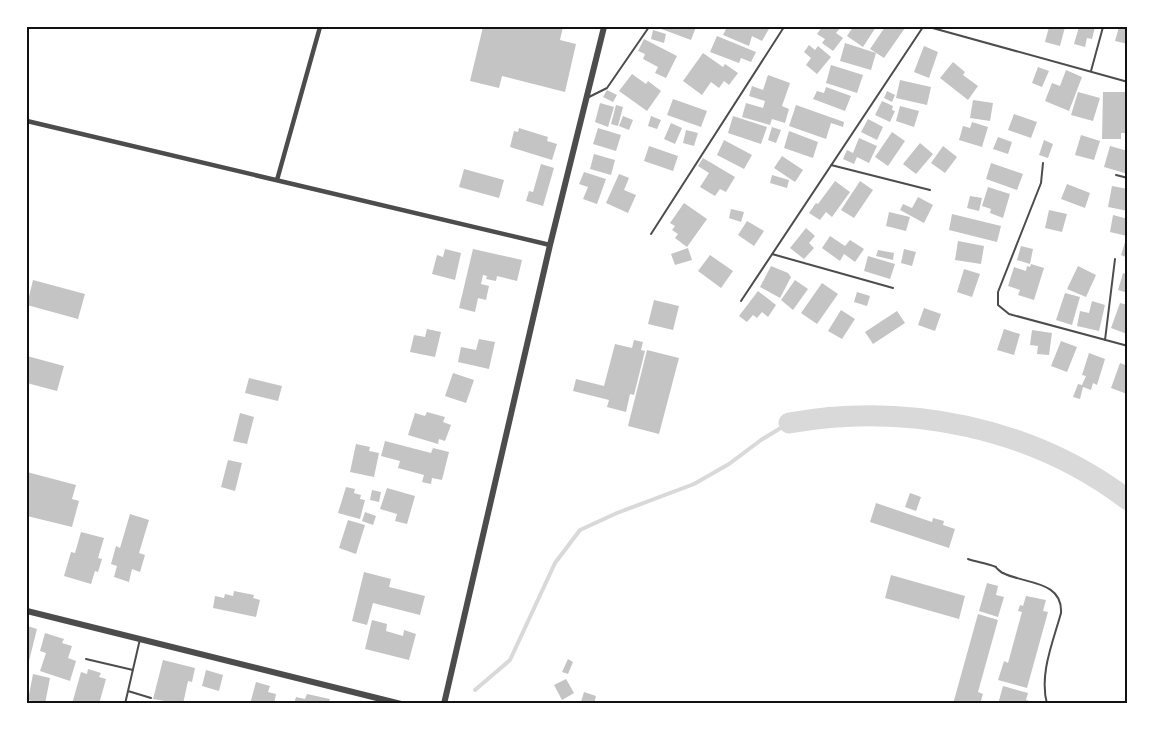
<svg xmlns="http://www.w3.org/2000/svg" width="1155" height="731" viewBox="0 0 1155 731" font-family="Lato,sans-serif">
<rect width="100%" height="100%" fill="#fff"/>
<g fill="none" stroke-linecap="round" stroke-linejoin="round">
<path stroke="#d9d9d9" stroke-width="4" d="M 475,690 L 510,660 L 555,563 L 580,530 L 617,513 L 694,484 L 729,464 L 761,440 L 789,423"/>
<path stroke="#d9d9d9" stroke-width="21" d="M 789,423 C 906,402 1032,427 1128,500"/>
</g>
<path fill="#c4c4c4" d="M 483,27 L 563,27 L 560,40 L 576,44 L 565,92 L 502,76 L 499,88 L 470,81 Z
M 656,27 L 696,27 L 691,40 Z
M 727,27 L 770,27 L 762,41 L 752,36 L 749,46 L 723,35 Z
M 822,27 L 841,27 L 836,33 L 843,38 L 833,51 L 822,43 L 825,39 L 817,34 Z
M 853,27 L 876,27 L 863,47 L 847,36 Z
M 885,27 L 905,28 L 884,58 L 870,49 Z
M 1049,27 L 1065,27 L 1060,46 L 1045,42 Z
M 1079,27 L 1095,27 L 1092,39 L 1087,38 L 1085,47 L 1074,44 Z
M 1119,27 L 1128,27 L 1128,44 L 1115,41 Z
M 653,30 L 666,34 L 664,43 L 651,39 Z
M 717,36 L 756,52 L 751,62 L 741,58 L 739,63 L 710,52 Z
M 644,39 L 677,56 L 666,78 L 655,73 L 658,67 L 643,59 L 645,54 L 638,51 Z
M 845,43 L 876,53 L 871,70 L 840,61 Z
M 809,45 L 815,50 L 818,46 L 831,57 L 817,74 L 806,65 L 811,58 L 804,52 Z
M 924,46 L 938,52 L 929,78 L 914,72 Z
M 703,53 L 723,67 L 725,64 L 738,73 L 729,85 L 724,81 L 719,88 L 711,82 L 702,95 L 683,81 Z
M 953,62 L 965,72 L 963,75 L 978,86 L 968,100 L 940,78 Z
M 831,65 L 863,75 L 857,93 L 826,83 Z
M 1038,67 L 1049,71 L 1042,87 L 1032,83 Z
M 1066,70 L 1082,77 L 1069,111 L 1045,101 L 1052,83 L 1060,86 Z
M 632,74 L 646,84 L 648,81 L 661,91 L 647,111 L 619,91 Z
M 768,75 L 790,83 L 782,106 L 789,109 L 785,123 L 772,119 L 770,125 L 742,117 L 746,103 L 763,108 L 765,101 L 749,96 L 752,86 L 763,90 Z
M 900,80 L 931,87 L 927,105 L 896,98 Z
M 826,87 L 851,96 L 845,111 L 813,99 L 817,91 L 824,93 Z
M 607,90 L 617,95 L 613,102 L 603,97 Z
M 887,91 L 895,95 L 892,102 L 884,98 Z
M 1078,92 L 1100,98 L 1093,121 L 1071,115 Z
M 1103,92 L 1127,92 L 1127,133 L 1121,133 L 1121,139 L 1102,139 Z
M 673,99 L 707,111 L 701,127 L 667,115 Z
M 973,100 L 993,103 L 990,121 L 970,118 Z
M 882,101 L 893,106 L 892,110 L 895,111 L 890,122 L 875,115 Z
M 600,103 L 614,107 L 608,127 L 595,122 Z
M 616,105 L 623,107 L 618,126 L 611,124 Z
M 796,105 L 844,122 L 843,127 L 831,123 L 826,139 L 789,126 Z
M 900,106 L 919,111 L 914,127 L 896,121 Z
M 1014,114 L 1037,122 L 1031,138 L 1008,130 Z
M 623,116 L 633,120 L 629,130 L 619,126 Z
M 651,116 L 661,120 L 657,129 L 648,126 Z
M 733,116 L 767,127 L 761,144 L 728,133 Z
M 868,119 L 883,127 L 877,140 L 861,132 Z
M 972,122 L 988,127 L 982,147 L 959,140 L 963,126 L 970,128 Z
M 671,123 L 682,128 L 675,144 L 664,139 Z
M 772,127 L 781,130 L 776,143 L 768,140 Z
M 519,128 L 548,137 L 547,141 L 557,144 L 552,160 L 510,147 L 514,131 L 518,132 Z
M 598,128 L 621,135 L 616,151 L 593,144 Z
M 686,130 L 698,133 L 694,146 L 683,143 Z
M 789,131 L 818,142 L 813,158 L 784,148 Z
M 892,132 L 905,141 L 888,166 L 875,157 Z
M 1081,135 L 1100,141 L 1094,160 L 1075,155 Z
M 998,137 L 1012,142 L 1008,154 L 993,149 Z
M 859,138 L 877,146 L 869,163 L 857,157 L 854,164 L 843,159 L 847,150 L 853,153 Z
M 724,140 L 752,155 L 744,169 L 717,155 Z
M 1044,140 L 1053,144 L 1048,158 L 1039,155 Z
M 920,143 L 933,154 L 916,174 L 903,164 Z
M 649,146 L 678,156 L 673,171 L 644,161 Z
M 943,146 L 957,157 L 945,173 L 931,163 Z
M 1110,146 L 1128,151 L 1128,174 L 1104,167 Z
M 594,154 L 615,160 L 611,175 L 590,169 Z
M 782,156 L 803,170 L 795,182 L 774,168 Z
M 703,158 L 735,177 L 726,192 L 720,189 L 715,196 L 700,187 L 709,173 L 698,166 Z
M 991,163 L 1023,174 L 1017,190 L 986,179 Z
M 541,164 L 554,168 L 543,206 L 526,201 L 529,191 L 533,192 Z
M 464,169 L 504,180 L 499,198 L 459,187 Z
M 584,172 L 606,179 L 597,204 L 583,199 L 588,187 L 579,184 Z
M 619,174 L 629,178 L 624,190 L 636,195 L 628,213 L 606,203 Z
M 772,175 L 789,180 L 787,188 L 770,183 Z
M 835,181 L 850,192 L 832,217 L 826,212 L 820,220 L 809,213 L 816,203 L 818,204 Z
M 860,181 L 873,190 L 854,218 L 841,210 Z
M 1067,184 L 1090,193 L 1085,208 L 1061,199 Z
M 1112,186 L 1128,189 L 1128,211 L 1108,207 Z
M 988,187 L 1010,194 L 1003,218 L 990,213 L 991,209 L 982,206 Z
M 970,196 L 982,198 L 979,211 L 967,208 Z
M 918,197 L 933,205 L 924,223 L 900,210 L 903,204 L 912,208 Z
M 684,203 L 707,219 L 687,247 L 675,238 L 678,234 L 672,230 L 675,226 L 670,223 Z
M 731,209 L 744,212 L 741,222 L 729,218 Z
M 1049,210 L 1067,214 L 1062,232 L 1045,228 Z
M 889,212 L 910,217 L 906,231 L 886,226 Z
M 952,214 L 1001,226 L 997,242 L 949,230 Z
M 1113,215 L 1128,219 L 1128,258 L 1121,255 L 1127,236 L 1110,232 Z
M 747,221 L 764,231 L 754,246 L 738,235 Z
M 806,228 L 815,236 L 809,243 L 814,248 L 804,259 L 790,248 Z
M 830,236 L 845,246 L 850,240 L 864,249 L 855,262 L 844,254 L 840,261 L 822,248 Z
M 958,241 L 984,246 L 981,264 L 955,260 Z
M 1021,246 L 1033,249 L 1030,264 L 1017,260 Z
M 688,248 L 692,260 L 675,265 L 671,254 Z
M 445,249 L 461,253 L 455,280 L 432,274 L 437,255 L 443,257 Z
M 473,249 L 522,260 L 517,281 L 497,276 L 496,281 L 486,279 L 487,276 L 483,275 L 481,284 L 489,286 L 486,300 L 478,298 L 475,312 L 459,308 Z
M 904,249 L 916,252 L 912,266 L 901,263 Z
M 878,250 L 894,253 L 893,260 L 876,256 Z
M 710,255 L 733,271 L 721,288 L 698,271 Z
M 868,256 L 895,264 L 890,279 L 864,271 Z
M 1031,264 L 1044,268 L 1034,300 L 1018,295 L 1020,290 L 1008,286 L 1014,267 L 1026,271 L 1027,266 L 1030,267 Z
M 771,266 L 788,273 L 791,277 L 780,298 L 760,287 Z
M 1078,266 L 1096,275 L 1086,297 L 1067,289 Z
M 964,269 L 980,274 L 972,297 L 957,292 Z
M 1123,273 L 1128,275 L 1128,293 L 1118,290 Z
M 33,280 L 85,294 L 78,319 L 27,305 Z
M 795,280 L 808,289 L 793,310 L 781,300 Z
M 822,283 L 838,294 L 817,324 L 801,313 Z
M 758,291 L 776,305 L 768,317 L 762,312 L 757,318 L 753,315 L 747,322 L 739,316 Z
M 857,292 L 870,296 L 867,306 L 854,302 Z
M 1065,293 L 1080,297 L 1072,325 L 1056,320 Z
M 654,300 L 679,306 L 673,330 L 648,324 Z
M 1092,301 L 1105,305 L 1099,331 L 1077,326 L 1080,311 L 1089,313 Z
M 1120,303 L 1128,305 L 1127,334 L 1111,328 Z
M 924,308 L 941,314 L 935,331 L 918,325 Z
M 841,310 L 855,319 L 842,339 L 828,331 Z
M 897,311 L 905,323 L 873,344 L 865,332 Z
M 427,329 L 441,332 L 435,357 L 410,352 L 414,335 L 425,337 Z
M 1004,329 L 1020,334 L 1014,355 L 997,350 Z
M 1032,330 L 1052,333 L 1049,355 L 1037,354 L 1038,346 L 1030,345 Z
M 479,339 L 495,342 L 489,369 L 458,362 L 461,347 L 476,350 Z
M 634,340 L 643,342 L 641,350 L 645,351 L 634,395 L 630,394 L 626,412 L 607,407 L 609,400 L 573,391 L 576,379 L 604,386 L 615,344 L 632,348 Z
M 1061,341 L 1077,347 L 1067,372 L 1051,366 Z
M 647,350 L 679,358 L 659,434 L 628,426 Z
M 1089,353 L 1105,359 L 1097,385 L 1093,383 L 1091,390 L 1083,387 L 1080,399 L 1073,397 L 1078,384 L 1082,385 L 1086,376 L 1082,375 Z
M 27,356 L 64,366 L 57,391 L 27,383 Z
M 1120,363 L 1128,366 L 1127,394 L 1111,388 Z
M 453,373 L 474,380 L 466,403 L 445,396 Z
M 249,378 L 282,386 L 278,401 L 245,393 Z
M 427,412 L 445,417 L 443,422 L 451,425 L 445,441 L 439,439 L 438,444 L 408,435 L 415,413 L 425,416 Z
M 240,413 L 254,417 L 247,444 L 233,441 Z
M 385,441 L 431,453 L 433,448 L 449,452 L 442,480 L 432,478 L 431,484 L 422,482 L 424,475 L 398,468 L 400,461 L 381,456 Z
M 356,444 L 370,447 L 369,451 L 379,453 L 374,477 L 350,472 Z
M 228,460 L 242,463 L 235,491 L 221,487 Z
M 27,472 L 76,485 L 72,499 L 79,501 L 72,527 L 27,516 Z
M 346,487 L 355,489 L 354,493 L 361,495 L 360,499 L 365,500 L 360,519 L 338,513 Z
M 387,488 L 415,496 L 407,524 L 395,521 L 397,514 L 380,509 Z
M 372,490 L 381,492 L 379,502 L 370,500 Z
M 910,493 L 921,497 L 916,511 L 905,507 Z
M 876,503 L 932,522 L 933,518 L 944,521 L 943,525 L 955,529 L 949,548 L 870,522 Z
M 365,512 L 376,516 L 373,525 L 362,521 Z
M 130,514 L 149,520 L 139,553 L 145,555 L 140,572 L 132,569 L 129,582 L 114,577 L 117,566 L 111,564 L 116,546 L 120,548 Z
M 348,520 L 365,525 L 356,554 L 339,548 Z
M 81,532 L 104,538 L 98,558 L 102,559 L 98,572 L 95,571 L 91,584 L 64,576 L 71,552 L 75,553 Z
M 364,572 L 391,579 L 389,587 L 425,596 L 420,615 L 373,603 L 367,625 L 352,621 Z
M 891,575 L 965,596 L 959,619 L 885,598 Z
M 987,583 L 998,586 L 996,595 L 1004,597 L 998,617 L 979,611 Z
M 234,591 L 254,595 L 253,598 L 260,600 L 256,617 L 213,608 L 215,596 L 224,598 L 225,594 L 233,596 Z
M 1026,596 L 1046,600 L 1043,611 L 1048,612 L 1027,688 L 998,680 L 1004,661 L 1008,663 L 1022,612 L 1018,611 L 1020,605 L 1023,606 Z
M 978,614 L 998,620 L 978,692 L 983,694 L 980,704 L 953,704 Z
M 372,620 L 387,624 L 386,631 L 403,636 L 404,630 L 416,634 L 409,660 L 365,649 Z
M 27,626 L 37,629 L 29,661 L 27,660 Z
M 45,633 L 64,639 L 62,643 L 72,646 L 68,658 L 76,661 L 70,681 L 40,671 L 46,653 L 40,651 Z
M 568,659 L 573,662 L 568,674 L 562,672 Z
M 163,660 L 195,668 L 192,682 L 188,681 L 183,704 L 153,699 Z
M 88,669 L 101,673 L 99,677 L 106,679 L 99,704 L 72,704 L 81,672 L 87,674 Z
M 206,670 L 223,675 L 219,691 L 202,686 Z
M 33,674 L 50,678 L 45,704 L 28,700 Z
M 566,679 L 574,693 L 562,700 L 554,685 Z
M 256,682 L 270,686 L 268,692 L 276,694 L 274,704 L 250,704 Z
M 1003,686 L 1028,693 L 1026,700 L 1032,702 L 1032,704 L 998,704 Z
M 584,692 L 596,696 L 594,704 L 581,702 Z
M 307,694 L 330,699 L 328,704 L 294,704 L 296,697 L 305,699 Z"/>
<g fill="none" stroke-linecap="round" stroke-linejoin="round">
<path stroke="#4c4c4c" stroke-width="2" d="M 929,27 L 1128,82
M 1091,71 L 1103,27
M 587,98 L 607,88 L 649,27
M 1043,163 L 1041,183 L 998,292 L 998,305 L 1009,314 L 1128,346
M 831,165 L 930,190
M 1116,175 L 1128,178
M 651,234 L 784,27
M 772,254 L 893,288
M 741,301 L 923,27
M 1105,340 L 1115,259
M 968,559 C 976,562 987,563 996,567 C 996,568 1002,573 1003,573 C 1024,584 1063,580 1061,613 C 1053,642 1039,674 1047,704
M 86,659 L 133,670
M 128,691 L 151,698
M 125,704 L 140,639"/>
<path stroke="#4c4c4c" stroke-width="4.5" d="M 27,121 L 550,245
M 277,180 L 320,27"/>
<path stroke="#4c4c4c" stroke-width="6" d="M 27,611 L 401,704
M 444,704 L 550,245 L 604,27"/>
</g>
<rect width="1155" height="731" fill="none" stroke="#ffffff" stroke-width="57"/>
<rect x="28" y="28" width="1098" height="674" fill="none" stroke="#111" stroke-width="2"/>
</svg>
